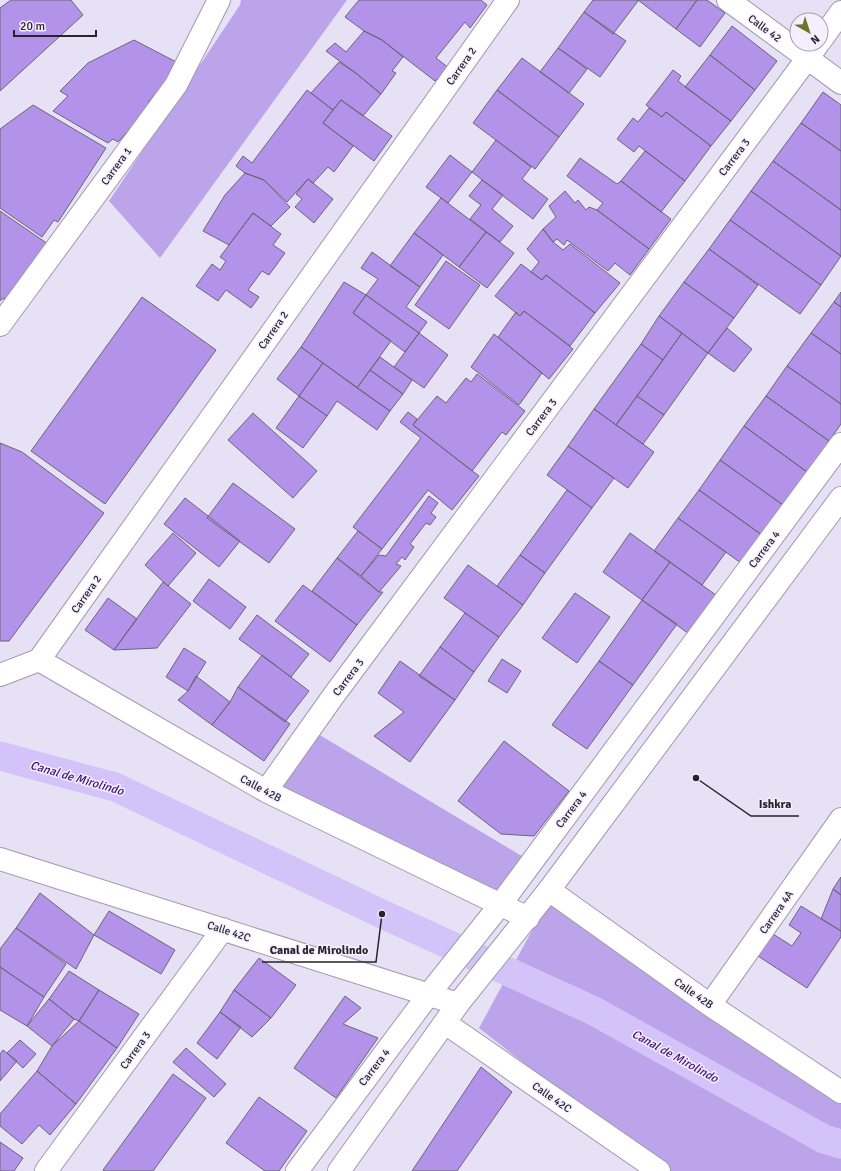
<svg xmlns="http://www.w3.org/2000/svg" width="841" height="1171" viewBox="0 0 841 1171" font-family="Signika,sans-serif">
<rect width="100%" height="100%" fill="#e7e1f5"/>
<path fill="#bba4e9" d="M 241,0 L 347,0 L 160,258 L 109,201 L 240,5 Z
M 313,731 L 530,861 L 500,903 L 269,792 Z
M 554,890 L 841,1093 L 841,1171 L 662,1171 L 479,1028 Z"/>
<g fill="none" stroke-linecap="round" stroke-linejoin="round">
<path stroke="#d4c3f8" stroke-width="29" d="M 0,756 L 115,787 L 382,914 L 594,1011 L 824,1139 L 841,1144"/>
</g>
<path fill="#b293e9" stroke="#6a6576" d="M 11,0 L 71,0 L 83,15 L 0,91 L 0,8 Z
M 359,0 L 481,0 L 487,5 L 470,28 L 465,22 L 436,58 L 449,68 L 435,81 L 382,40 L 364,31 L 345,17 Z
M 593,0 L 636,0 L 638,1 L 613,34 L 584,12 Z
M 638,0 L 697,0 L 676,29 Z
M 697,0 L 707,0 L 725,13 L 700,47 L 676,29 Z
M 584,12 L 626,41 L 600,77 L 558,48 Z
M 732,26 L 777,61 L 755,90 L 710,55 Z
M 364,31 L 382,40 L 403,57 L 392,71 L 396,73 L 381,94 L 357,74 L 326,51 L 335,43 L 346,52 Z
M 134,40 L 182,65 L 149,101 L 148,109 L 118,142 L 113,139 L 108,143 L 99,138 L 53,111 L 68,96 L 60,91 L 88,63 Z
M 558,48 L 587,69 L 569,93 L 540,72 Z
M 710,55 L 755,90 L 731,121 L 685,87 Z
M 522,58 L 584,104 L 559,137 L 497,90 Z
M 339,62 L 357,74 L 381,94 L 363,116 L 341,100 L 333,110 L 311,93 Z
M 673,70 L 681,76 L 678,81 L 731,121 L 711,146 L 666,112 L 662,117 L 646,105 Z
M 307,90 L 333,110 L 323,123 L 353,146 L 334,172 L 328,167 L 313,183 L 308,179 L 287,202 L 264,180 L 245,173 L 236,166 L 243,156 L 252,163 Z
M 497,90 L 559,137 L 535,169 L 473,123 Z
M 823,92 L 841,105 L 841,151 L 801,123 Z
M 341,100 L 392,136 L 374,161 L 323,123 Z
M 33,105 L 106,148 L 58,222 L 54,220 L 42,237 L 0,208 L 0,129 Z
M 649,108 L 662,117 L 666,112 L 711,146 L 685,181 L 639,146 L 634,152 L 617,139 L 633,118 L 638,122 Z
M 801,123 L 841,151 L 841,210 L 773,161 Z
M 496,140 L 531,167 L 522,179 L 548,199 L 533,219 L 472,172 Z
M 645,151 L 685,181 L 661,212 L 621,181 Z
M 450,155 L 472,172 L 448,203 L 426,187 Z
M 580,158 L 617,184 L 621,181 L 671,219 L 649,249 L 597,210 L 603,203 L 567,176 Z
M 773,161 L 841,210 L 841,256 L 751,191 Z
M 245,173 L 264,180 L 290,207 L 271,226 L 253,213 L 229,245 L 203,231 L 225,195 Z
M 308,179 L 333,199 L 314,223 L 295,207 L 302,199 L 296,194 Z
M 482,180 L 503,195 L 492,209 L 513,226 L 500,242 L 470,219 L 481,205 L 469,196 Z
M 565,191 L 575,203 L 578,200 L 586,210 L 589,207 L 597,210 L 649,249 L 630,275 L 615,263 L 608,271 L 567,240 L 564,245 L 557,239 L 553,242 L 543,229 L 556,217 L 549,206 Z
M 751,191 L 841,256 L 821,285 L 730,220 Z
M 441,198 L 486,232 L 459,267 L 414,233 Z
M 0,211 L 48,244 L 11,297 L 2,299 L 0,301 Z
M 253,213 L 281,234 L 273,245 L 285,253 L 269,275 L 262,271 L 248,290 L 259,297 L 251,308 L 226,290 L 218,301 L 196,286 L 212,264 L 220,270 L 226,261 L 220,257 Z
M 730,220 L 821,285 L 800,314 L 709,249 Z
M 543,229 L 553,242 L 563,250 L 570,244 L 620,283 L 595,313 L 546,275 L 542,280 L 531,272 L 539,262 L 527,249 Z
M 486,232 L 514,253 L 487,288 L 459,267 Z
M 414,233 L 443,255 L 420,287 L 390,266 Z
M 709,249 L 758,285 L 734,318 L 684,282 Z
M 372,252 L 420,287 L 406,307 L 427,322 L 419,333 L 366,295 L 378,279 L 361,268 Z
M 446,261 L 480,285 L 449,329 L 415,305 Z
M 521,264 L 542,280 L 546,275 L 595,313 L 570,346 L 524,311 L 520,316 L 495,296 Z
M 344,282 L 366,295 L 353,313 L 391,341 L 357,388 L 301,347 Z
M 684,282 L 734,318 L 708,353 L 659,316 Z
M 841,292 L 841,307 L 834,302 Z
M 366,295 L 419,333 L 405,352 L 353,313 Z
M 142,297 L 216,350 L 105,504 L 31,451 Z
M 834,302 L 841,307 L 841,354 L 811,333 Z
M 524,311 L 573,349 L 549,379 L 498,337 L 516,312 L 520,316 Z
M 659,316 L 682,333 L 663,360 L 641,344 Z
M 727,328 L 752,349 L 734,372 L 708,353 Z
M 419,333 L 448,355 L 424,388 L 394,367 Z
M 682,333 L 708,353 L 664,415 L 637,396 Z
M 811,333 L 841,354 L 841,404 L 787,366 Z
M 494,334 L 542,373 L 519,405 L 471,367 Z
M 641,344 L 663,360 L 616,425 L 594,409 Z
M 301,347 L 323,363 L 299,396 L 277,379 Z
M 380,357 L 412,380 L 403,394 L 370,370 Z
M 323,363 L 390,411 L 377,430 L 337,401 L 327,416 L 299,396 Z
M 787,366 L 841,404 L 841,424 L 829,441 L 766,396 Z
M 370,370 L 403,394 L 390,411 L 357,388 Z
M 477,374 L 525,411 L 506,435 L 502,432 L 472,471 L 413,425 L 437,396 L 446,403 L 466,378 L 471,382 Z
M 299,396 L 327,416 L 303,448 L 276,428 Z
M 637,396 L 664,415 L 643,444 L 616,425 Z
M 766,396 L 829,441 L 807,472 L 744,426 Z
M 594,409 L 654,452 L 628,488 L 568,446 Z
M 408,412 L 417,419 L 413,425 L 479,476 L 452,510 L 428,490 L 382,549 L 353,527 L 421,438 L 400,422 Z
M 253,413 L 317,471 L 293,498 L 228,440 Z
M 744,426 L 807,472 L 783,505 L 720,460 Z
M 0,443 L 22,452 L 104,513 L 9,641 L 0,641 Z
M 568,446 L 614,478 L 592,508 L 547,475 Z
M 720,460 L 783,505 L 762,535 L 699,490 Z
M 233,483 L 295,529 L 269,563 L 207,518 Z
M 567,490 L 592,508 L 545,573 L 520,555 Z
M 699,490 L 762,535 L 741,563 L 678,518 Z
M 429,496 L 438,503 L 431,513 L 436,517 L 430,525 L 426,523 L 410,544 L 414,547 L 405,560 L 402,557 L 396,564 L 401,566 L 379,592 L 361,576 L 379,555 L 386,556 Z
M 185,498 L 240,541 L 219,567 L 164,524 Z
M 678,518 L 726,552 L 702,585 L 654,551 Z
M 358,531 L 382,549 L 361,576 L 337,558 Z
M 173,533 L 196,553 L 168,586 L 145,565 Z
M 630,533 L 670,562 L 642,600 L 603,572 Z
M 520,555 L 545,573 L 523,605 L 497,586 Z
M 337,558 L 379,592 L 383,592 L 357,625 L 312,591 Z
M 670,562 L 720,598 L 692,636 L 642,600 Z
M 468,565 L 523,605 L 499,637 L 444,598 Z
M 209,579 L 246,607 L 230,629 L 193,601 Z
M 163,582 L 191,604 L 157,648 L 114,650 Z
M 303,585 L 357,625 L 330,662 L 275,621 Z
M 575,593 L 610,617 L 577,663 L 542,638 Z
M 108,598 L 137,619 L 114,650 L 85,630 Z
M 642,600 L 677,624 L 633,685 L 599,661 Z
M 465,613 L 499,637 L 474,672 L 440,647 Z
M 257,615 L 309,654 L 291,677 L 239,639 Z
M 440,647 L 474,672 L 455,700 L 419,676 Z
M 184,648 L 206,662 L 188,691 L 166,677 Z
M 262,655 L 309,691 L 285,722 L 238,687 Z
M 502,659 L 521,671 L 507,693 L 488,681 Z
M 400,661 L 455,700 L 410,762 L 374,736 L 404,712 L 378,693 Z
M 599,661 L 633,685 L 587,749 L 552,725 Z
M 196,676 L 230,702 L 212,725 L 178,700 L 188,691 Z
M 238,687 L 290,724 L 264,761 L 212,725 L 230,702 Z
M 504,741 L 569,791 L 534,836 L 501,834 L 458,801 Z
M 841,877 L 841,895 L 833,889 Z
M 833,889 L 841,895 L 841,931 L 821,919 Z
M 40,893 L 94,935 L 76,969 L 16,928 Z
M 801,906 L 841,931 L 841,937 L 807,988 L 758,956 L 773,934 L 792,946 L 801,933 L 789,925 Z
M 109,911 L 175,950 L 161,974 L 94,935 Z
M 16,928 L 66,964 L 44,997 L 0,967 L 0,949 Z
M 259,958 L 296,985 L 271,1018 L 234,990 Z
M 0,967 L 44,997 L 27,1026 L 0,1010 Z
M 69,971 L 99,990 L 79,1021 L 74,1019 L 49,999 Z
M 99,990 L 139,1014 L 117,1048 L 79,1021 Z
M 234,990 L 271,1018 L 252,1037 L 220,1012 Z
M 345,996 L 361,1008 L 343,1024 L 378,1038 L 336,1098 L 294,1068 Z
M 49,999 L 74,1019 L 52,1046 L 27,1026 Z
M 220,1012 L 241,1027 L 217,1059 L 197,1043 Z
M 79,1021 L 117,1048 L 76,1104 L 37,1071 L 52,1046 Z
M 20,1040 L 36,1054 L 23,1068 L 7,1053 Z
M 186,1048 L 226,1084 L 214,1097 L 173,1062 Z
M 3,1050 L 17,1061 L 0,1081 L 0,1054 Z
M 481,1067 L 512,1092 L 457,1171 L 412,1171 Z
M 37,1071 L 76,1104 L 50,1135 L 39,1125 L 22,1144 L 0,1126 L 0,1114 Z
M 173,1074 L 206,1098 L 153,1171 L 105,1171 L 103,1170 Z
M 259,1097 L 307,1131 L 279,1171 L 265,1171 L 226,1143 Z
M 0,1142 L 23,1158 L 14,1171 L 0,1171 Z"/>
<g fill="none" stroke-linecap="round" stroke-linejoin="round">
<defs>
<path id="minor" d="M 728,0 L 841,83
M 821,40 L 841,12
M 0,325 L 176,85 L 219,0
M 39,660 L 508,0
M 0,675 L 39,660 L 266,791 L 528,918
M 266,791 L 334,695 L 818,44
M 0,859 L 458,1004
M 549,890 L 710,1005 L 841,1092
M 710,1005 L 841,819
M 445,1023 L 659,1171
M 46,1171 L 223,929"/>
<path id="secondary" d="M 297,1171 L 429,994 L 500,905 L 841,444
M 339,1171 L 458,1004 L 549,890 L 841,498"/>
</defs>
<use href="#minor" stroke="#a09aad" stroke-width="24"/>
<use href="#secondary" stroke="#a09aad" stroke-width="24"/>
<use href="#minor" stroke="#fff" stroke-width="22"/>
<use href="#secondary" stroke="#fff" stroke-width="22"/>
</g>
<g text-anchor="middle" stroke-width="3" stroke-linejoin="round" paint-order="stroke">
<g font-size="11" fill="#26232b" stroke="#f4efff">
<text transform="translate(765 28) rotate(36)" y="4">Calle 42</text>
<text transform="translate(461 66) rotate(-55)" y="4">Carrera 2</text>
<text transform="translate(734 157) rotate(-53)" y="4">Carrera 3</text>
<text transform="translate(116 166) rotate(-54)" y="4">Carrera 1</text>
<text transform="translate(273 330) rotate(-55)" y="4">Carrera 2</text>
<text transform="translate(541 417) rotate(-53)" y="4">Carrera 3</text>
<text transform="translate(764 549) rotate(-53)" y="4">Carrera 4</text>
<text transform="translate(86 594) rotate(-55)" y="4">Carrera 2</text>
<text transform="translate(348 677) rotate(-53)" y="4">Carrera 3</text>
<text transform="translate(261 788) rotate(28)" y="4">Calle 42B</text>
<text transform="translate(571 809) rotate(-53)" y="4">Carrera 4</text>
<text transform="translate(776 912) rotate(-55)" y="4">Carrera 4A</text>
<text transform="translate(229 931) rotate(18)" y="4">Calle 42C</text>
<text transform="translate(694 993) rotate(35)" y="4">Calle 42B</text>
<text transform="translate(135 1050) rotate(-54)" y="4">Carrera 3</text>
<text transform="translate(374 1067) rotate(-53)" y="4">Carrera 4</text>
<text transform="translate(552 1097) rotate(35)" y="4">Calle 42C</text>
</g>
<g font-size="12" font-style="italic" fill="#410c74" stroke="#f4efff">
<text transform="translate(77 778) rotate(16)" y="4">Canal de Mirolindo</text>
<text transform="translate(675 1056) rotate(29)" y="4">Canal de Mirolindo</text>
</g>
</g>
<path fill="none" stroke="#26232b" stroke-width="1.5" d="M696 778L751 816H799M382 914L376 962H262"/>
<g fill="#26232b" stroke="#f4efff" stroke-width="1.5">
<circle cx="696" cy="778" r="4"/>
<circle cx="382" cy="914" r="4"/>
</g>
<g font-size="12" text-anchor="middle" font-weight="bold" fill="#26232b" stroke="#f4efff" stroke-width="3" stroke-linejoin="round" paint-order="stroke">
<text x="775" y="808">Ishkra</text>
<text x="319" y="954">Canal de Mirolindo</text>
</g>
<g transform="translate(809 32) rotate(141)"><circle r="19" fill="#f4efff" stroke="#a29daa"/>
<path d="M0-3L7 15L0 10L-7 15Z" fill="#687826"/>
<text y="-6" font-size="11" font-weight="bold" text-anchor="middle" fill="#26232b">N</text>
</g>
<path d="M14 30v6h82v-6" fill="none" stroke="#26232b" stroke-width="2"/>
<text x="20" y="30" font-size="12" fill="#26232b" stroke="#f4efff" stroke-width="3" paint-order="stroke">20 m</text>
</svg>
